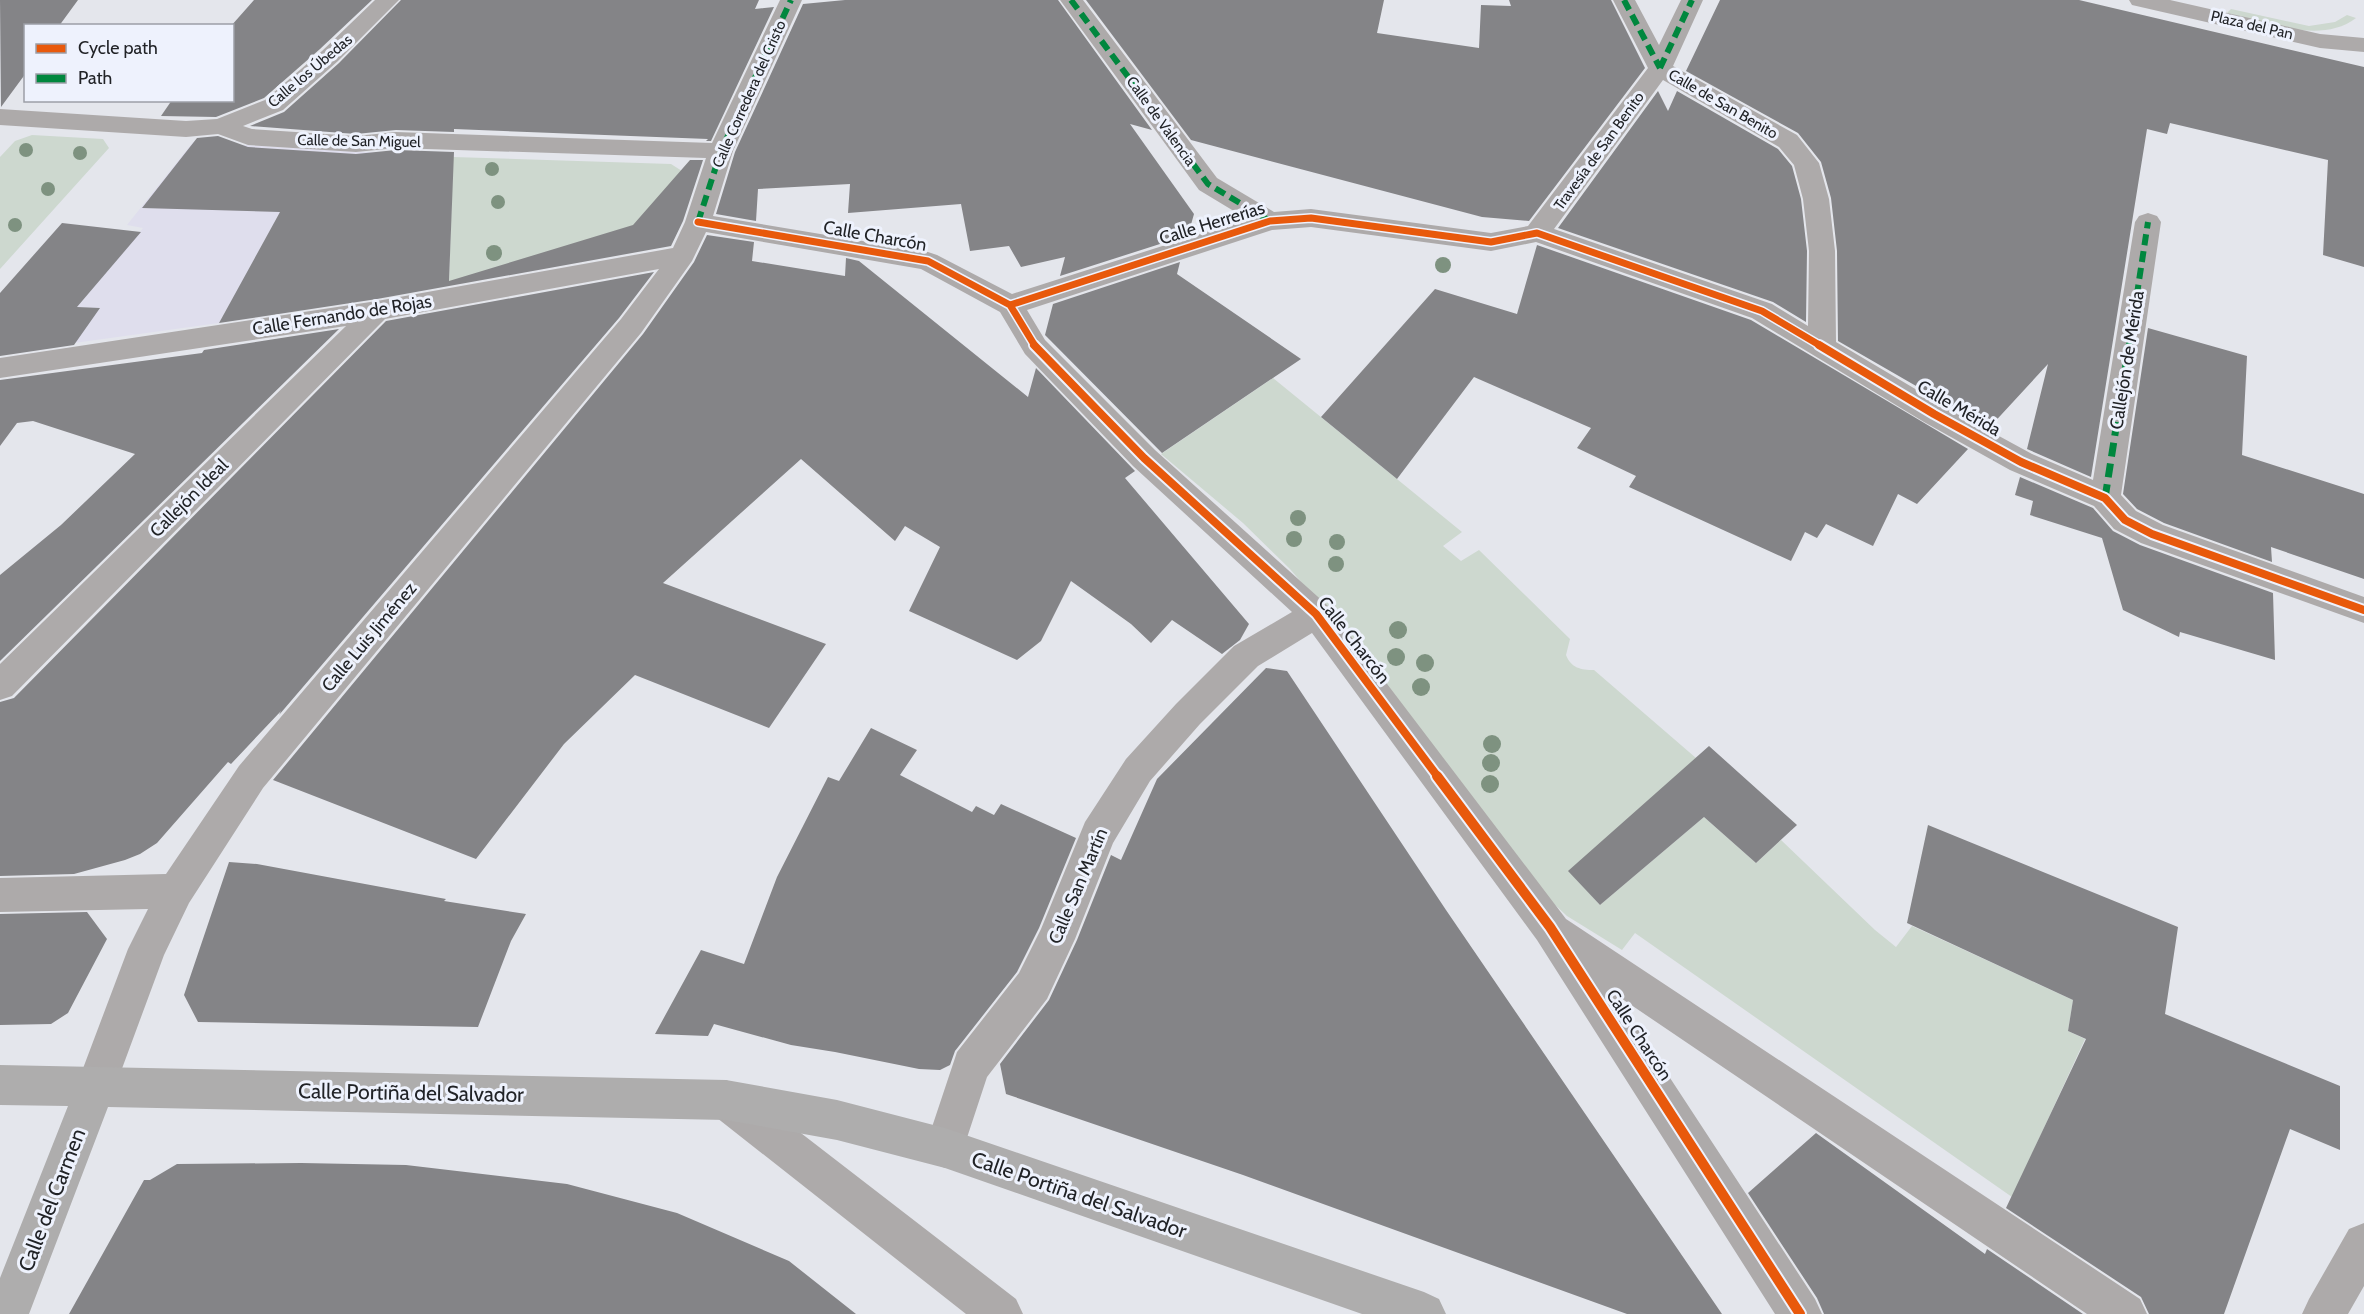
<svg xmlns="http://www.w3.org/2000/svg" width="2364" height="1314" viewBox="0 0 2364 1314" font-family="Cabin,sans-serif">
<rect width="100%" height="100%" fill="#e4e6ec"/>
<path fill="#dfdeed" d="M 193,142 L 453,157 L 282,277 L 242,282 L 219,323 L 74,343 L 77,307 L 143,228 L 127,225 Z"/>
<path fill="#cdd8cf" d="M 2231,9 L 2309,26 L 2335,22 L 2347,15 L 2356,18 C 2321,45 2266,22 2227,13 Z
M 32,135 L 103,139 L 109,148 L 0,269 L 0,157 L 15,141 Z
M 453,157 L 671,164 L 682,171 L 665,240 L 449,284 Z
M 1273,378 L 1462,532 L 1443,546 L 1461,561 L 1479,550 L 1570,639 L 1566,655 C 1571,668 1581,670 1594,670 L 1696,758 L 1569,871 L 1600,905 L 1704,817 L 1756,863 L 1781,840 L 1875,930 L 1896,947 L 1912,926 L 2073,1000 L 2068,1031 L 2085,1039 L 2012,1197 L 1635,933 L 1622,950 L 1567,916 L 1525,877 L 1338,625 L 1290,569 L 1243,523 L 1161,454 Z"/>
<path fill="#848487" d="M 0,0 L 78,0 L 59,26 L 26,26 L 26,73 L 1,107 Z
M 254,0 L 372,0 L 320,49 L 264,98 L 216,117 L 161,116 L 172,100 L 232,100 L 231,26 Z
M 401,0 L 759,0 L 755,9 L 774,7 L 711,141 L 706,141 L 708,139 L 454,129 L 454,132 L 396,130 L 356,134 L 250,126 L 284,112 L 339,63 Z
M 845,0 L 1058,0 L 1152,130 L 1130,124 L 1194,214 L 1188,235 L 1060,276 L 1065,257 L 1021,267 L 1009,246 L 970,251 L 961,204 L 848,213 L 850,184 L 758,189 L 756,221 L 716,214 L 735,152 L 803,4 Z
M 1086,0 L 1384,0 L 1377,33 L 1479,48 L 1481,5 L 1511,6 L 1509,0 L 1611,0 L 1645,68 L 1529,221 L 1482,217 L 1191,140 Z
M 1720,0 L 2079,0 L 2364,67 L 2364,267 L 2323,255 L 2328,160 L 2170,123 L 2167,134 L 2147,129 L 2091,477 L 2027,449 L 2048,364 L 1989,428 L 1838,341 L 1837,251 L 1831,198 L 1821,162 L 1798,133 L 1686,71 Z
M 1658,91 L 1668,111 L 1677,91 L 1778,149 L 1792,166 L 1801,199 L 1807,251 L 1806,322 L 1773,302 L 1558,228 Z
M 218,136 L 248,147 L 356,154 L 396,150 L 454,152 L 449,281 L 633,225 L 690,160 L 703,160 L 683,221 L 671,246 L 377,299 L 219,323 L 280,212 L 142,208 L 197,138 Z
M 62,223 L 141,232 L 77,307 L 100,308 L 74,345 L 0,356 L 0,293 Z
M 707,235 L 754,242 L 752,261 L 845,276 L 846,258 L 859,261 L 1028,397 L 1036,368 L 1135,471 L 1125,478 L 1249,624 L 1240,640 L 1222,654 L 1172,620 L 1151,643 L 1131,624 L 1071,581 L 1041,641 L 1017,660 L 909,611 L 940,547 L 905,526 L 895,541 L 801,459 L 663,583 L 826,644 L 769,728 L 635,675 L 564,744 L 476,859 L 273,780 L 643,334 L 694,262 Z
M 1537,245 L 1751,320 L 1968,449 L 1917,504 L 1898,494 L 1873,546 L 1826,524 L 1817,538 L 1805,532 L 1791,561 L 1629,487 L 1636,476 L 1577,448 L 1591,428 L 1474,377 L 1397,479 L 1321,417 L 1435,289 L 1517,314 Z
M 1180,262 L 1177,274 L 1301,359 L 1162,453 L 1045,335 L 1053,304 Z
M 654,272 L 619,318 L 279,715 L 281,711 L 231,764 L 228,762 L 157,843 L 140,854 L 125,860 L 74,874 L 0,876 L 0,702 L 14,698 L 386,321 Z
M 2148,328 L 2247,356 L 2242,455 L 2364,494 L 2364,579 L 2271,547 L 2272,562 L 2164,523 L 2137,509 L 2123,494 Z
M 339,329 L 0,661 L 0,575 L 61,525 L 135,454 L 33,421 L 17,423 L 0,446 L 0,380 L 202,353 L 204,350 Z
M 2020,477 L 2093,508 L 2113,531 L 2140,545 L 2273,593 L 2275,660 L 2180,632 L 2179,637 L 2123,610 L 2102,538 L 2030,515 L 2033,501 L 2015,495 Z
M 1266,668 L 1287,671 L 1446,910 L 1722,1314 L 1627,1314 L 1243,1175 L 1006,1094 L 1000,1064 L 1049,1000 L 1077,940 L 1111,855 L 1121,860 L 1157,779 Z
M 871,728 L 917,750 L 900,775 L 972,812 L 976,806 L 994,815 L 1001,804 L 1076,838 L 1039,928 L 1017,972 L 955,1051 L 950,1065 L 940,1070 L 919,1069 L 835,1052 L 791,1045 L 714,1024 L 708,1036 L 655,1034 L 701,950 L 744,964 L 777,877 L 828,777 L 839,781 Z
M 1709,746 L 1797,825 L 1756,863 L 1704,817 L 1600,905 L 1568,871 Z
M 1928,825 L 2178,927 L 2165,1014 L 2340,1086 L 2340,1150 L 2290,1129 L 2224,1314 L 2149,1314 L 2141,1297 L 2006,1208 L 2086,1039 L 2068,1031 L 2073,1000 L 1907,923 Z
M 229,862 L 257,864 L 446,899 L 444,901 L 526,914 L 511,941 L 478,1027 L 198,1022 L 184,995 Z
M 87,912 L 107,939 L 68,1013 L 51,1024 L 0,1025 L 0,914 Z
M 1816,1133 L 1985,1254 L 1987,1249 L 2083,1314 L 1824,1314 L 1817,1298 L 1748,1193 Z
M 301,1163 L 406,1165 L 567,1184 L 677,1213 L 789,1261 L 856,1314 L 69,1314 L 144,1180 L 150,1180 L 177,1164 Z"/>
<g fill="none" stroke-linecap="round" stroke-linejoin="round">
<path fill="#adaaaa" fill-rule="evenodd" d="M 375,0 L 399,0 L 338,61 L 283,110 L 243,126 L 252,129 L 356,136 L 396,132 L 712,143 L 780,0 L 802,0 L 733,151 L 713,216 L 928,252 L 937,255 L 1012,294 L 1247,219 L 1199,190 L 1060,0 L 1083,0 L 1217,178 L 1274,212 L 1311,209 L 1491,233 L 1528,226 L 1648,68 L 1613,0 L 1635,0 L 1659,45 L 1681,0 L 1703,0 L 1673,66 L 1797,135 L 1819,163 L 1829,199 L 1835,251 L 1836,342 L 1944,406 L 2032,454 L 2093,480 L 2135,222 L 2139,216 L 2148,213 L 2157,216 L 2161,222 L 2121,495 L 2136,511 L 2163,525 L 2364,597 L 2364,623 L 2141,543 L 2114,529 L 2094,506 L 2010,470 L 1924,422 L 1752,318 L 1536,242 L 1491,251 L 1311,227 L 1272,230 L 1027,310 L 1045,340 L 1155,450 L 1327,605 L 1566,919 L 2140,1299 L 2147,1314 L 2087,1314 L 1615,994 L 1815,1299 L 1822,1314 L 1775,1314 L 1537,940 L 1312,633 L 1258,666 L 1200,724 L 1150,781 L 1113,843 L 1075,939 L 1047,999 L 987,1077 L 959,1162 L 945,1168 L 931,1162 L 925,1148 L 957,1052 L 1019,973 L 1041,929 L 1085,822 L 1126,759 L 1176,704 L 1234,646 L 1292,612 L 1133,466 L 1025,354 L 1000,312 L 921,269 L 706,232 L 692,261 L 641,333 L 263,788 L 189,903 L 164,955 L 110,1101 L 96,1107 L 82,1101 L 76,1087 L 128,949 L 148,909 L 0,912 L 0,878 L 166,874 L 239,766 L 621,319 L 659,269 L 385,319 L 12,696 L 0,700 L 0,664 L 346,326 L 0,378 L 0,358 L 377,301 L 673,248 L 685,222 L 706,158 L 396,148 L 356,152 L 248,145 L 218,134 L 186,137 L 0,125 L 0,109 L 186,121 L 217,119 L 265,100 L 322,51 ZM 1663,80 L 1779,147 L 1794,165 L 1803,199 L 1809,251 L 1808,326 L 1772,304 L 1554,229 Z
M 2129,0 L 2170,0 L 2320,34 L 2364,38 L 2364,52 L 2320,48 L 2132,5 Z
M 726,1080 L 740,1086 L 1016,1299 L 1023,1314 L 966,1314 L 712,1114 L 706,1100 L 712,1086 Z
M 2364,1223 L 2364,1286 L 2348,1314 L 2302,1314 L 2309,1299 L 2349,1229 Z"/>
<path fill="#aeadad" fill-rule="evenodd" d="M 0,1065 L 726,1080 L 837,1100 L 945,1128 L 1424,1292 L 1439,1299 L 1446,1314 L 1362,1314 L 945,1168 L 837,1140 L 726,1120 L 108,1107 L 29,1314 L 0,1314 L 0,1278 L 68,1106 L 0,1105 Z"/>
<path stroke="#00873e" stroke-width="6" stroke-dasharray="11 6" stroke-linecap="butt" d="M 1071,0 L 1208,184 L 1270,221
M 1624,0 L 1660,68
M 1660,68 L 1692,0
M 698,222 L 721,151 L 791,0
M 2129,346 L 2148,222"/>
<path stroke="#00873e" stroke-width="7" stroke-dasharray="14 7" stroke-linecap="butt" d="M 2105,498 L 2129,345"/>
<defs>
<path id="cycleway-far2" d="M 698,222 L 928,261 L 1010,305 L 1035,346
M 1010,305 L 1270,221 L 1311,218 L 1491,242 L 1537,233 L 1762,311 L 1821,346"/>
<path id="cycleway-far1" d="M 1034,345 L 1144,458 L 1316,614 L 1438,777
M 1819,345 L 1934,414 L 2021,462 L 2105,498 L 2125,520 L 2152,534 L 2364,610"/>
<path id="cycleway" d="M 1437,776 L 1550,927 L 1800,1314"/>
</defs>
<use href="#cycleway-far2" stroke="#eef2fd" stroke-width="10"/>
<use href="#cycleway-far1" stroke="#eef2fd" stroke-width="12"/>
<use href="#cycleway" stroke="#eef2fd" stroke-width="14"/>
<use href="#cycleway-far2" stroke="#e8590c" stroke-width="7"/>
<use href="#cycleway-far1" stroke="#e8590c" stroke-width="8"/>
<use href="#cycleway" stroke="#e8590c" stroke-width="10"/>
</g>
<g fill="#7e9280">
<circle cx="26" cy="150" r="7"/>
<circle cx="80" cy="153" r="7"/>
<circle cx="492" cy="169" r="7"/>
<circle cx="48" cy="189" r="7"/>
<circle cx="498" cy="202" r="7"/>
<circle cx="15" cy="225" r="7"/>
<circle cx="494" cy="253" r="8"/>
<circle cx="1443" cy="265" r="8"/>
<circle cx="1298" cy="518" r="8"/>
<circle cx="1294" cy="539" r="8"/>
<circle cx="1337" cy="542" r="8"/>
<circle cx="1336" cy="564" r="8"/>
<circle cx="1398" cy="630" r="9"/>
<circle cx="1396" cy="657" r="9"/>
<circle cx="1425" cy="663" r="9"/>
<circle cx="1421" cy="687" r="9"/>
<circle cx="1492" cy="744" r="9"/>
<circle cx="1491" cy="763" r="9"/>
<circle cx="1490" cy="784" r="9"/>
</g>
<g text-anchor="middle" stroke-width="6" stroke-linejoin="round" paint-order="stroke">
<g font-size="15" fill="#212327" stroke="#eef2fd">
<text transform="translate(2252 25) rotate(13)" y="5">Plaza del Pan</text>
<text transform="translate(310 71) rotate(-40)" y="5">Calle los Úbedas</text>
<text transform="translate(749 94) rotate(-66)" y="5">Calle Corredera del Cristo</text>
<text transform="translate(1723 104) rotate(30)" y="5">Calle de San Benito</text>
<text transform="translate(1161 121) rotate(54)" y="5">Calle de Valencia</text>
<text transform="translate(359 141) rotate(1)" y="5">Calle de San Miguel</text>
<text transform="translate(1599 151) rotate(-54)" y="5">Travesía de San Benito</text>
</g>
<g font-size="18" fill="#212327" stroke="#eef2fd">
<text transform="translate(1212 223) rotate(-17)" y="6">Calle Herrerías</text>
<text transform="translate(875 236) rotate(10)" y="6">Calle Charcón</text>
<text transform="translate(342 315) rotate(-9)" y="6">Calle Fernando de Rojas</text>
<text transform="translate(2127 360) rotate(-81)" y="6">Callejón de Mérida</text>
<text transform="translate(1959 408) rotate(30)" y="6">Calle Mérida</text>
<text transform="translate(189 498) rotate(-45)" y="6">Callejón Ideal</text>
<text transform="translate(369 637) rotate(-50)" y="6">Calle Luis Jiménez</text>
<text transform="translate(1354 640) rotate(52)" y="6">Calle Charcón</text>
<text transform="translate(1078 886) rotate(-67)" y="6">Calle San Martín</text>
<text transform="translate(1639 1035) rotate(57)" y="6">Calle Charcón</text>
</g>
<g font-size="21" fill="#212327" stroke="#eef2fd">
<text transform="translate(411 1093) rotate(1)" y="7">Calle Portiña del Salvador</text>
<text transform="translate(1079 1195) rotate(19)" y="7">Calle Portiña del Salvador</text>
<text transform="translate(52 1200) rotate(-69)" y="7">Calle del Carmen</text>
</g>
</g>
<rect x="24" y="24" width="210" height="78" fill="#eef2fd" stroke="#9c9fa7" stroke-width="1.5"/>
<rect x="36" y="44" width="30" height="9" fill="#e8590c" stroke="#9c9fa7" stroke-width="1.5"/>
<text x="78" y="54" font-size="18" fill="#212327">Cycle path</text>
<rect x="36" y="74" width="30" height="9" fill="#00873e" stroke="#9c9fa7" stroke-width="1.5"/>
<text x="78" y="84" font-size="18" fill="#212327">Path</text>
</svg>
